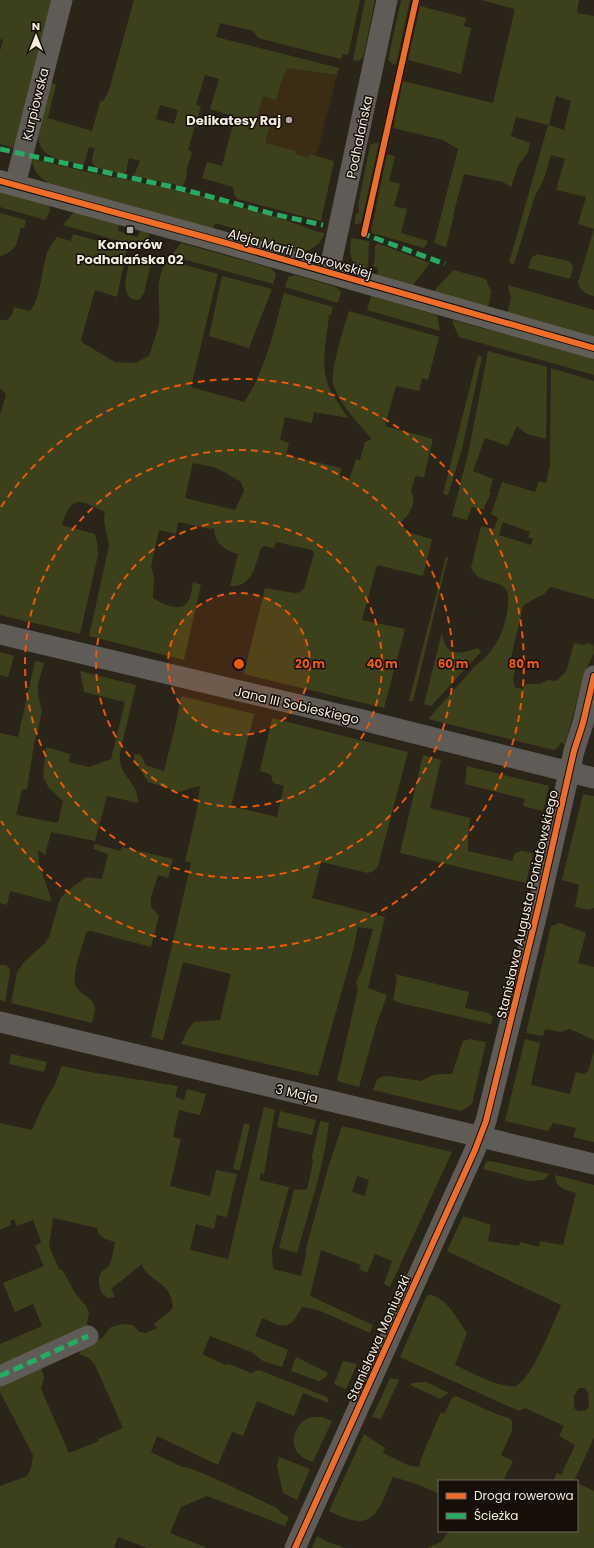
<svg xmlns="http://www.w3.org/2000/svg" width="594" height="1548" viewBox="0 0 594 1548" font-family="Poppins,sans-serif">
<rect width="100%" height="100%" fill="#2a2419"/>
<path fill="#3b2c14" d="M 268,62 L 287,68 L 337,75 L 320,142 L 316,156 L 233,187 Z"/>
<path fill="#3d411b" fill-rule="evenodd" d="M 0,0 L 54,0 L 14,148 L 0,144 L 0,51 L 3,40 L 0,39 Z
M 134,0 L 360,0 L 348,55 L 343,54 L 341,59 L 258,38 L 253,31 L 220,23 L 216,37 L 339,68 L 337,75 L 287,68 L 282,79 L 276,100 L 263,96 L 257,116 L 271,120 L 265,143 L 296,151 L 296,154 L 308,158 L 309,154 L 334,161 L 321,221 L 237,199 L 234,194 L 233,187 L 202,178 L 207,162 L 222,166 L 235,117 L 210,109 L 219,79 L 205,75 L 196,105 L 201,106 L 188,150 L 192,152 C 191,157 189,162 187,168 C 186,174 188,180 182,186 L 135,176 L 134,175 L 140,161 L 129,158 L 126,172 L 123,174 L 97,168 C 89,163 93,156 95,148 L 89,147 L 84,164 L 82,164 C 72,162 58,161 49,155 C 27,142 44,102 49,83 L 56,84 L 48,118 L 92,131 L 100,102 L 104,100 L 109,90 ZM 160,105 L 178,110 L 174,124 L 156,119 Z
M 365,0 L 375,0 L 363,58 L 358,61 L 353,60 Z
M 401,0 L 410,0 L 396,65 L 393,64 L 388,60 Z
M 481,0 L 579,0 L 577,13 L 594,16 L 594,296 C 586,294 580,291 578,282 L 594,229 L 578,224 L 586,197 L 556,190 L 565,159 L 551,155 L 544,179 L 535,196 L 514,264 L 509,263 L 548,125 L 516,117 L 511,136 L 530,143 L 528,152 L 518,166 L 511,187 L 503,182 L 464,174 L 453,215 L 454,216 L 446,247 L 434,243 L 458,149 L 443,140 L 393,128 L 403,81 L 493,103 L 515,9 ZM 556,96 L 571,101 L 564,130 L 549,125 Z
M 420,6 L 466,18 L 464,26 L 471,28 L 461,74 L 408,60 Z
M 375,143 L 379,143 L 361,223 L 354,225 L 356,214 L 359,213 L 359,209 L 358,206 L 370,145 Z
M 387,154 L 395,156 L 389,181 L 400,184 L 394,206 L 407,209 L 401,233 L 428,241 L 424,248 L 372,233 L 371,231 Z
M 32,159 L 92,173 L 183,191 L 280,218 L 318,232 L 325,233 C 319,247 309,252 294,252 L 233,235 L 235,229 L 215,223 L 213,229 L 49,183 C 39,177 33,171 32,159 Z
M 0,191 L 49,205 L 50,211 L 45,220 L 0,207 Z
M 74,212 L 119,225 L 118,231 L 138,237 L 140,231 L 149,233 L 150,250 L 63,225 Z
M 0,213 L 26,220 L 24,228 L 21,227 C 17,243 17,251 0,256 Z
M 73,234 L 127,249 L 117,297 L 95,290 L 81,340 L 83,343 L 115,362 L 135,363 L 149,356 C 152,346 157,334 159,323 C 161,302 153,279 168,260 L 218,274 L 191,387 L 244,402 C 266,370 274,330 284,293 L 333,307 L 331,315 L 329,315 C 327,338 319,367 330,389 C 335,399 342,408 348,418 L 314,412 L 312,423 L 285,417 L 280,440 L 289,443 L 286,455 L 341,468 L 340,478 L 349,481 L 356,459 L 360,460 L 365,442 L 372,439 C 359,424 338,403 333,383 C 330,372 345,323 349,311 L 439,337 L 428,380 L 422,378 L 419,391 L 396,386 L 385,426 L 433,439 L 424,477 L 417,476 L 415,477 L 411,491 C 418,504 408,516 399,524 L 411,533 L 432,539 L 423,576 L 377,565 L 362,620 L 405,629 L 384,708 L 244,674 L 265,588 L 294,593 L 301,592 L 304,588 L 314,554 L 312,550 L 276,542 L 274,548 L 264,546 L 261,548 C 255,565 253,588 230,586 L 238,554 C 224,550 215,544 214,528 L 210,529 L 178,522 L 176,534 L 159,530 L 151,566 L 154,577 L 153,598 C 161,603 178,612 186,604 C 191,599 192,589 193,582 L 201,585 L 184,660 L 89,636 L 109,546 C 108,534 102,524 105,512 C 80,500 72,493 62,525 L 95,534 L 97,543 L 98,555 L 80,634 L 0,615 L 0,415 L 6,394 L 0,388 L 0,320 C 10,322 12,315 14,307 L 29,311 C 40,304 42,267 47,253 C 49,248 53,242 57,237 L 71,241 ZM 193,463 L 214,467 L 226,473 L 241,482 L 244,491 L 235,510 L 185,498 Z
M 351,238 L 369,241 L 368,266 L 366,272 C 350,267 349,252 351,238 Z
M 181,243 L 271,268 L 276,274 L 273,284 L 171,256 Z
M 377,244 L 382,245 L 430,263 L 412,286 L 377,276 L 378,268 L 373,266 L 375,260 L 375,246 Z
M 538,254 L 568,261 L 572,264 L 573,268 L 570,279 L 528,268 L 532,257 Z
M 130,258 L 151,264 L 144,293 L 139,300 C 117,300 128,272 130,258 Z
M 453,270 L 486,279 L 491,292 L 488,308 L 435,293 L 435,290 Z
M 295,275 L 336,287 L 341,292 L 338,303 L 285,287 L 288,277 Z
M 222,276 L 272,289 L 249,348 L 209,336 Z
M 508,285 L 594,310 L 594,338 L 507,313 L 511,299 Z
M 371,296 L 437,315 L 440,331 L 367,310 Z
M 453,320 L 594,359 L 594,375 L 459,337 L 453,324 Z
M 488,351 L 547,367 L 546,439 L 527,434 L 517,426 L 508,446 L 485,438 L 473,471 L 493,479 L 489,492 L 491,493 L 483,510 L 472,507 L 467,520 L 452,516 L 469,450 Z
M 478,355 L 482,357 L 462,449 L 448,495 L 443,494 Z
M 551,368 L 594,381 L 594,599 L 551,587 L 543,595 L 532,600 L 523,606 L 510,662 L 516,665 C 514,674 511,680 516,688 L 522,689 L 526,684 L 540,684 L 548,680 L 556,681 L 566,672 L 574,643 L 583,645 L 588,643 L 593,645 L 594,653 L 585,671 L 565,744 L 560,743 L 559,747 L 554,750 L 428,719 L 476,665 C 485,660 493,649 498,640 C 504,632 513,595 505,588 C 498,581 485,582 477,576 C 475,574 473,571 471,568 L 481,526 L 494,529 L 498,518 L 491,514 L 502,482 L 535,492 L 539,481 L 546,483 L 550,465 ZM 503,522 L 530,532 L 528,537 L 533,539 L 531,545 L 499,535 Z
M 446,557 L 448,557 L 413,701 L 409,701 Z
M 442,632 C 445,657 458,655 478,648 L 481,652 L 431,706 L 424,704 Z
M 0,652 L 14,656 L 8,677 L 0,675 Z
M 35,661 L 44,663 L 38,684 L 38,695 L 42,710 L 39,726 L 34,744 L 27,789 L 22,790 L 16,815 L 58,823 L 63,801 L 49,788 L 43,778 L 46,747 L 70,754 L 69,762 L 89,767 L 111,759 L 125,702 L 84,692 L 80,671 L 136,685 L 120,753 C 119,774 128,774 136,791 C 137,795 138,799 138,803 L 107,796 L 95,841 L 51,832 L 45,855 L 38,850 L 39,863 L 52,902 L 10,891 L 7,905 L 0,903 L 0,733 L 18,737 Z
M 181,696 L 254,714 L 231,806 L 277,817 L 284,786 L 273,783 L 271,775 L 264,772 L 260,771 L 272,718 L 408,752 L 378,866 L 374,871 L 368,873 L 321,862 L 312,898 L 385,917 L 368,988 L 387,995 L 376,1026 L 359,1087 L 337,1081 L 358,989 L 356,982 L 362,969 L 373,929 L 358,927 L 353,951 L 318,1076 L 181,1044 L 189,1028 L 194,1022 L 220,1020 L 231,974 L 183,962 L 163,1040 L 151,1037 L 191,863 L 185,861 L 197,810 L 200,786 L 191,788 L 180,792 L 148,782 L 134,760 L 134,754 C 142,754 143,757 145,765 L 164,771 L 176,723 Z
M 423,755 L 441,760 L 430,808 L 470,818 L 468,838 L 468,851 L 512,861 L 515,853 L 521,851 L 533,853 L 526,883 L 400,853 Z
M 467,766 L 549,786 L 543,811 L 523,806 L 525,799 L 465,784 Z
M 583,794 L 594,796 L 594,908 L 588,910 L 575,907 L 579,885 L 562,880 Z
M 95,844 L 121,851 L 122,847 L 173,859 L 168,878 L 158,875 L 151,897 L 151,907 L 159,916 L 151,947 L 91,931 L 86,932 C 83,946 72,972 75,984 C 78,995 93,996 95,1008 C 95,1012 93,1019 92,1023 L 11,1003 L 17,972 L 25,961 L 45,943 L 49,937 L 60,899 L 65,893 L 86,877 L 102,879 L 108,854 L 93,849 Z
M 560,923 L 586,933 L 578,963 L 594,967 L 594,1040 L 570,1029 L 560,1032 L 545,1029 L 543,1036 L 526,1033 L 551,926 Z
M 0,965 L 6,965 L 9,968 L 10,973 L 5,1002 L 0,1000 Z
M 395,974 L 469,992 L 465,1008 L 488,1013 L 493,1017 L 491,1024 L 400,1003 L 393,1000 L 397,978 Z
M 470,1039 L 486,1042 L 472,1104 L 461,1111 L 373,1090 L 377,1080 L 381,1077 L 388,1076 L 421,1081 L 433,1075 L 441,1074 L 452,1074 L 463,1041 Z
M 525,1039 L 540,1043 L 531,1085 L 570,1094 L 576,1072 L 584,1074 L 588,1071 L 594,1051 L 594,1142 L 573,1137 L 576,1128 L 553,1123 L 548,1131 L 505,1121 Z
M 11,1054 L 47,1062 L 44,1072 L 9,1064 Z
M 62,1066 L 90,1072 L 178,1086 L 175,1097 L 184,1100 L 187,1089 L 206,1094 L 200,1115 L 179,1110 L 173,1137 L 181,1139 L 170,1186 L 210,1196 L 216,1170 L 237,1174 L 227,1217 L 217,1215 L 214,1229 L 196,1224 L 190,1250 L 228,1259 L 264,1107 L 275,1110 L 264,1174 L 261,1173 L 259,1180 L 289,1187 L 272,1250 L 273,1269 L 301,1276 L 305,1260 L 306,1249 L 328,1168 L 342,1126 L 452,1152 L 390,1287 L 384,1284 L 392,1261 L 375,1254 L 367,1273 L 359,1269 L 361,1265 L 321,1250 L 310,1296 L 373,1325 L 370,1333 L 318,1310 L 302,1307 C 288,1332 286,1328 262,1318 L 255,1336 L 288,1350 L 282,1367 L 263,1361 L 251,1352 L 210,1336 L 203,1353 L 204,1355 L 225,1365 L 229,1364 L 251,1373 L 259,1370 L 327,1397 L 329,1403 L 303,1393 L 294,1416 L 257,1401 L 243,1436 L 232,1432 L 218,1465 L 157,1436 L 151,1452 L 180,1466 L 195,1470 L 222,1482 L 277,1508 L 281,1513 L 289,1517 L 285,1526 L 207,1496 L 181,1507 L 170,1533 L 207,1548 L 147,1548 L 118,1537 L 114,1548 L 0,1548 L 0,1486 L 27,1476 L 31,1468 L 33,1455 L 0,1392 L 0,1385 L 41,1366 L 44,1378 L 41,1389 L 69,1453 L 99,1441 L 98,1439 L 123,1428 L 95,1365 L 89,1358 L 79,1354 L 83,1347 L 102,1338 L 111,1327 L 123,1324 L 133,1325 L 139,1332 L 146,1333 L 157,1328 L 154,1324 C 159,1319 167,1315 171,1310 C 173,1307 173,1305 172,1301 C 167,1280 147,1281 142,1264 L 111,1289 L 115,1297 L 107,1298 C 100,1294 96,1280 101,1273 C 104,1269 107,1268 110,1264 C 113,1257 113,1249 115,1242 C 106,1239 98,1238 97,1228 L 53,1218 L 49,1246 L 59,1269 L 63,1271 L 75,1293 L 86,1306 L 89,1313 L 87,1323 L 89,1328 L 0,1367 L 0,1344 L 42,1326 L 33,1304 L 15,1312 L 3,1283 L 44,1266 L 35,1246 L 41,1242 L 33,1220 L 17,1226 L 14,1219 L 10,1221 L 11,1225 L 0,1230 L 0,1123 L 32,1130 L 43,1105 L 55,1084 ZM 357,1176 L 369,1180 L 365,1196 L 352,1192 Z
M 280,1111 L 316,1120 L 312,1135 L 277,1127 Z
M 320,1121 L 329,1123 C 324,1167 309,1210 297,1253 L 279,1248 L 294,1190 L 307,1189 L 313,1162 L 312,1157 Z
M 244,1123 L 250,1125 L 240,1170 L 233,1169 Z
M 490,1161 L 550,1174 L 543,1180 L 529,1181 L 483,1169 L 486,1162 Z
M 555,1175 L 594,1185 L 594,1438 L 574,1481 L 553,1481 L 557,1473 L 561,1475 L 575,1445 L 559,1436 L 564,1426 L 525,1408 L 519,1411 L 400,1357 L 427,1295 C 445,1293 458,1321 467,1333 L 455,1365 C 471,1372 498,1388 515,1386 C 530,1384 555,1319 561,1305 L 447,1251 L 463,1216 L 491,1225 L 488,1241 L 519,1246 L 520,1242 L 539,1247 L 540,1241 L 563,1245 L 576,1193 C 566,1190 555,1188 555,1175 ZM 579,1388 L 585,1388 L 588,1393 L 589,1407 L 586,1410 L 578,1411 L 574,1408 L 574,1396 Z
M 296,1357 L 328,1373 L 326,1377 L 319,1381 L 291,1371 Z
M 343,1361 L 357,1364 L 346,1389 L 334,1384 Z
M 390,1378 L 399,1380 L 381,1419 L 372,1417 Z
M 426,1382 L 449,1393 L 440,1399 L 410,1385 L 412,1383 Z
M 456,1396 L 496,1414 L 509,1418 L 512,1421 L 512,1431 L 501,1455 L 513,1461 L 504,1479 L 507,1481 L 439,1481 L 439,1494 L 417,1484 L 393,1477 C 383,1496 379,1527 352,1520 C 344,1518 336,1514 329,1511 L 364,1434 L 385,1448 L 383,1453 L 410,1466 L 419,1467 L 422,1456 L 441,1412 L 444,1414 L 452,1398 Z
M 311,1417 L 322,1417 L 332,1421 L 313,1462 C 308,1460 300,1457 297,1452 C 289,1440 297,1421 311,1417 Z
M 279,1457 L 310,1469 L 297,1500 L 283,1493 L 277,1466 Z
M 577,1483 L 594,1491 L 594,1548 L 427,1548 L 441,1542 L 449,1531 L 577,1531 Z
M 317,1536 L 328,1542 L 345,1548 L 312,1548 Z"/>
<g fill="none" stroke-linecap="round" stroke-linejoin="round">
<path stroke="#5f5c58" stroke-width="21" d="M 15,185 L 62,0
M 329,273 L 387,0
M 0,634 L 358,719 L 594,778
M 0,1022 L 594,1164
M 0,1376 L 88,1336
M 295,1548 L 475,1150 L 486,1121 L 539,905 L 574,751 L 583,723 L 594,676"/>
<path stroke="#615e58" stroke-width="22" d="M 0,181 L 219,241 L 594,348"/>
<path stroke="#26ab63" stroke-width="5" stroke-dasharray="10 5" stroke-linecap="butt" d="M 0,149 L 182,189 L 273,214 L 323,225
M 365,230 L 364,234 L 445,264
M 0,1376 L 88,1336"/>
<defs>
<path id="cycleway" d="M 0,181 L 219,241 L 594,348
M 364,234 L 416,0
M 295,1548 L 475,1150 L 486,1121 L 539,905 L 574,751 L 583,723 L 594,676"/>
</defs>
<use href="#cycleway" stroke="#150f07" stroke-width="8"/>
<use href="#cycleway" stroke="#ee6e29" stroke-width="6"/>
</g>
<circle cx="239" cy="664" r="71" fill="#e8590c" fill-opacity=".12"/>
<g fill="none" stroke="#e8590c" stroke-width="2" stroke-dasharray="7 5">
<circle cx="239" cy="664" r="71"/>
<circle cx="239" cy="664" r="143"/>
<circle cx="239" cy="664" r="214"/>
<path d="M1 507A285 285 0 1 1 1 821"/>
</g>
<g fill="#aea69a" stroke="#150f07" stroke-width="1.5">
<circle cx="289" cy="120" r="4"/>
<rect x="126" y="226" width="8" height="8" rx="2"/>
</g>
<g text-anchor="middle" stroke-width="3" stroke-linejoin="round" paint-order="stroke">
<g font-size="13" fill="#f5ece0" stroke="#150f07">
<text transform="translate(35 104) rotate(-76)" y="5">Kurpiowska</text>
<text transform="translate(359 137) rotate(-78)" y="5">Podhalańska</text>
<text transform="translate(300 253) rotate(16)" y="5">Aleja Marii Dąbrowskiej</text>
<text transform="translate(297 705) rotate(13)" y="5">Jana III Sobieskiego</text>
<text transform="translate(527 904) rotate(-77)" y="5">Stanisława Augusta Poniatowskiego</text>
<text transform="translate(297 1093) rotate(13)" y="5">3 Maja</text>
<text transform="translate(378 1338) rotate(-66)" y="5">Stanisława Moniuszki</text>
</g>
<g font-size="13" font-weight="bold" fill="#f5ece0" stroke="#150f07" text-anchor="end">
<text x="281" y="125">Delikatesy Raj</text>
<text x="130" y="249" text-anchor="middle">Komorów<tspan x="130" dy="15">Podhalańska 02</tspan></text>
</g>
</g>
<circle cx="239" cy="664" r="6" fill="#e8590c" stroke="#150f07" stroke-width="2"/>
<g font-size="12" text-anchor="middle" font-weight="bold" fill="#e8590c" stroke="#150f07" stroke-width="3" stroke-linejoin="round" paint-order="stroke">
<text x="310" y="668">20 m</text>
<text x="382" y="668">40 m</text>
<text x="453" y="668">60 m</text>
<text x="524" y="668">80 m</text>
</g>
<rect x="438" y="1480" width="140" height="52" fill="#150f07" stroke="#6f675e"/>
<rect x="446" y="1493" width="20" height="6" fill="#ee6e29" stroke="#6f675e"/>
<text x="474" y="1500" font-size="12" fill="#f5ece0">Droga rowerowa</text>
<rect x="446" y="1513" width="20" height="6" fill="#26ab63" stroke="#6f675e"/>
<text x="474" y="1520" font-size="12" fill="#f5ece0">Ścieżka</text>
<g transform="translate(36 36)" stroke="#150f07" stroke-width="3" paint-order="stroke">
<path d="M0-3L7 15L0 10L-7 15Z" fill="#f5ece0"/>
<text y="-6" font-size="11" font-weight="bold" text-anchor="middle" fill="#f5ece0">N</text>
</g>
</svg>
